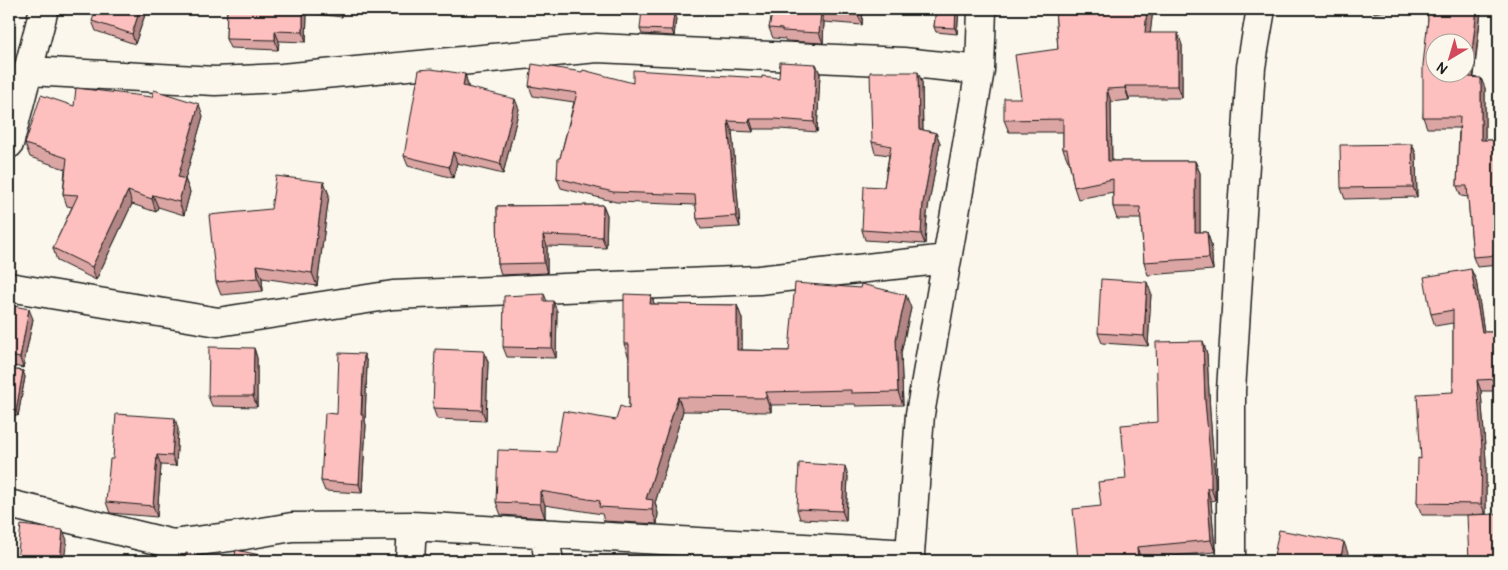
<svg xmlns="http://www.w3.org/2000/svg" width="1508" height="570" viewBox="0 0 1508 570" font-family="Pangolin,sans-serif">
<rect width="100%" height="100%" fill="#fbf7ec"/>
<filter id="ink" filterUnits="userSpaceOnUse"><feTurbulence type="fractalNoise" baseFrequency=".02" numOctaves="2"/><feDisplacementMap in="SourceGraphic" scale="10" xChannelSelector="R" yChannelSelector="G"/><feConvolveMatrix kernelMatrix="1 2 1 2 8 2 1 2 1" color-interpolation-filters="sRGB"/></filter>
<g filter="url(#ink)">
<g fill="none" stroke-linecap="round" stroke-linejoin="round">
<defs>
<path id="minor" d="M 29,71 L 215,81 L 282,78 L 597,48 L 903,62 L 980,70
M 9,144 L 44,9
M 9,287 L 218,322 L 393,295 L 759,280 L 947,259
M 9,504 L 173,544 L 245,535 L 292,527 L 412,526 L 910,554
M 544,533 L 549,561
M 410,561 L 412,526
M 911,561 L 910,554 L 920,414 L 980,70 L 982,9
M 1231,561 L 1231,391 L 1251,67 L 1261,9"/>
</defs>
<use href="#minor" stroke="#1c1c1c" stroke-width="31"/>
<use href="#minor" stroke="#fbf7ec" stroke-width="28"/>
</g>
<path fill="#daa5a3" stroke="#1c1c1c" d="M 147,9 L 135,44 L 96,31 L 92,21 Z
M 227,9 L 343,9 L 342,17 L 307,13 L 306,42 L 279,41 L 278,50 L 230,48 L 226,39 Z
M 763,9 L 863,9 L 862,25 L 824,22 L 823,43 L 786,41 L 785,39 L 773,38 L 769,28 L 772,16 L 765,14 Z
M 936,9 L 959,9 L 957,34 L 936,32 L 934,27 Z
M 1055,9 L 1153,9 L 1150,33 L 1182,45 L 1182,98 L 1129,98 L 1129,100 L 1111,102 L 1112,161 L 1195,161 L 1200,173 L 1200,232 L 1207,232 L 1211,244 L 1213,270 L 1148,275 L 1144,262 L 1141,219 L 1117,219 L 1113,207 L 1113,192 L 1078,199 L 1074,187 L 1069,161 L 1068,161 L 1063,149 L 1063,132 L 1009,132 L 1004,120 L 1058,49 Z
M 1373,9 L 1400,9 L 1374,13 Z
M 1427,9 L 1486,9 L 1486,11 L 1481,11 L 1474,77 L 1485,88 L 1485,140 L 1499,140 L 1499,265 L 1477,267 L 1473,257 L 1468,197 L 1461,196 L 1457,186 L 1459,128 L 1427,128 L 1423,117 L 1428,19 Z
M 676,19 L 674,36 L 642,34 L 640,29 Z
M 816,64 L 820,74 L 817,132 L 780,129 L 753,129 L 753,132 L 732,131 L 740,227 L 701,229 L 697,219 L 696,205 L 616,202 L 561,188 L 557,178 L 560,158 L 574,102 L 533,96 L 529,86 L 779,78 Z
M 465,74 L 468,85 L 468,87 L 519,109 L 503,174 L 457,163 L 453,178 L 408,166 L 404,156 Z
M 922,82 L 923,130 L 936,133 L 940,143 L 927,214 L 925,244 L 865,240 L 862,230 L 884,187 L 889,155 L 875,153 L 872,142 Z
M 74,106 L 203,116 L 185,179 L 190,192 L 184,215 L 158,207 L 156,212 L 132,204 L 96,280 L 57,261 L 53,248 L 72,207 L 67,206 L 63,194 L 65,169 L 30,157 L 25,144 Z
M 1412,144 L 1416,154 L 1417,197 L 1345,199 L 1341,188 Z
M 324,182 L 329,195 L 317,286 L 262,278 L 263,291 L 221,295 L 216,282 L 271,209 Z
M 603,205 L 607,215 L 606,248 L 547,246 L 547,273 L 501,275 L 498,264 L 497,206 Z
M 1476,280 L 1484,332 L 1499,332 L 1499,391 L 1481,391 L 1486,461 L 1486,514 L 1467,515 L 1422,515 L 1417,503 L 1421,459 L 1453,392 L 1453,323 L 1435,326 L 1431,314 Z
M 1151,293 L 1148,346 L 1102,343 L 1098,333 Z
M 544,294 L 547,301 L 557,311 L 556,358 L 507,357 L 503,347 Z
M 651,295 L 654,304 L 737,305 L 742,319 L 742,350 L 789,351 L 911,308 L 901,353 L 903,405 L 856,406 L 855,404 L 771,405 L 771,412 L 683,411 L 655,503 L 658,513 L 657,524 L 604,521 L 602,514 L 545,505 L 545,518 L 501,515 L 496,502 L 556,452 L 616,420 L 629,409 L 629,358 L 624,344 Z
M 9,305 L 33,319 L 23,368 L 9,365 Z
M 1203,341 L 1207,354 L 1210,413 L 1215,479 L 1215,500 L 1211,501 L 1215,552 L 1141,559 L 1141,561 L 1076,561 L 1078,559 L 1101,506 L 1126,479 L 1158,422 Z
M 254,348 L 257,358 L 257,407 L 212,406 L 208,396 Z
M 484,351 L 488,362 L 486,421 L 437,419 L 433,408 Z
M 364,354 L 367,363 L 365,421 L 366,425 L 362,493 L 325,491 L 321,481 L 337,414 Z
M 9,369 L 23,371 L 25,377 L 18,416 L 9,414 Z
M 178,429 L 176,466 L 161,465 L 157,517 L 110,513 L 106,502 Z
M 848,476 L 846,521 L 800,519 L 797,509 Z"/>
<path fill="#b18685" stroke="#1c1c1c" d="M 140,9 L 147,9 L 135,44 L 132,34 Z
M 303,9 L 305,9 L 307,13 L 306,42 L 303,32 Z
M 339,9 L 343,9 L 342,17 Z
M 859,9 L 863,9 L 862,25 L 858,15 Z
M 956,9 L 959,9 L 957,34 L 955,28 Z
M 1147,9 L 1153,9 L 1149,45 L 1145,33 Z
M 1477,9 L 1481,9 L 1481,11 L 1472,88 L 1469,77 Z
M 821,12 L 824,22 L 823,43 L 819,33 Z
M 674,13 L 676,19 L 674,36 L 672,30 Z
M 275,31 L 279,41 L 278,50 L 275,40 Z
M 1178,33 L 1182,45 L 1182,98 L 1178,86 Z
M 816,64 L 820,74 L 817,132 L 814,122 Z
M 918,72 L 922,82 L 923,140 L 919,129 Z
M 465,74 L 468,85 L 467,96 L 463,86 Z
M 1481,78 L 1485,88 L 1485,150 L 1481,140 Z
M 1125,86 L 1129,98 L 1129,100 L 1125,88 Z
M 1107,89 L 1111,102 L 1112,173 L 1108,161 Z
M 515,99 L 519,109 L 503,174 L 500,164 Z
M 199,104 L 203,116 L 182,190 L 178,177 Z
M 750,119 L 753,129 L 753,132 L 749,122 Z
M 728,121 L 732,131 L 740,227 L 736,216 Z
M 936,133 L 940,143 L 927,214 L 925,244 L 921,234 L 923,203 Z
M 1412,144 L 1416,154 L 1417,197 L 1413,187 Z
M 453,152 L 457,163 L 453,178 L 449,167 Z
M 1195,161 L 1200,173 L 1200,245 L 1195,232 Z
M 185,179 L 190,192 L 184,215 L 179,202 Z
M 324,182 L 329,195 L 317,286 L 312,273 Z
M 128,191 L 132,204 L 96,280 L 92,267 Z
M 153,195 L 158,207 L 156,212 L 152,199 Z
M 603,205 L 607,215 L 606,248 L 602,237 Z
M 1207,232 L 1211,244 L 1213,270 L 1209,258 Z
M 543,235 L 547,246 L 547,273 L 544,263 Z
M 257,265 L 262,278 L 263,291 L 258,278 Z
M 1471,269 L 1476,280 L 1486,344 L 1482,332 Z
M 1147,282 L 1151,293 L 1148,346 L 1144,336 Z
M 651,295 L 656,308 L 650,304 Z
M 906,295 L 911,308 L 901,353 L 903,405 L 898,392 L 896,339 Z
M 553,301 L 557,311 L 556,358 L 552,348 Z
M 737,305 L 742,319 L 742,364 L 737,350 Z
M 29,309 L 33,319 L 23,368 L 20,358 Z
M 1203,341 L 1207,354 L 1210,413 L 1215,479 L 1215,500 L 1211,488 L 1205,401 Z
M 254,348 L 257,358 L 257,407 L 253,396 Z
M 484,351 L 488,362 L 486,421 L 482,410 Z
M 364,354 L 367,363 L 365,421 L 366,425 L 362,493 L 359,484 Z
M 23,371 L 25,377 L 18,416 L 16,411 Z
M 1477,380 L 1481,391 L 1486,461 L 1486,515 L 1481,504 Z
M 766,392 L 771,405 L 771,412 L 766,398 Z
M 678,397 L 683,411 L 655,503 L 658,513 L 657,524 L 652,510 L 646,499 Z
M 175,418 L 178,429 L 176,466 L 172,456 Z
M 157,455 L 161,465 L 157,517 L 153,506 Z
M 845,466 L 848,476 L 846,521 L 842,511 Z
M 1207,488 L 1211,501 L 1215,552 L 1211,540 Z
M 540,491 L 545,505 L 545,518 L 540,504 Z
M 63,530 L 67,540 L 64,561 L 60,561 Z
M 1344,542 L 1349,556 L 1348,561 L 1340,561 Z
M 1137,547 L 1141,559 L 1141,561 L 1138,561 Z"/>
<path fill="#fdc0be" stroke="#1c1c1c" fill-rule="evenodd" d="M 96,9 L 140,9 L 132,34 L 92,21 Z
M 227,9 L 303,9 L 303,32 L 275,31 L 275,40 L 226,39 Z
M 773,9 L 859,9 L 858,15 L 821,12 L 819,33 L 782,31 L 782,29 L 769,28 Z
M 936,9 L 956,9 L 955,28 L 934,27 Z
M 1055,9 L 1147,9 L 1145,33 L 1178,33 L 1178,86 L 1125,86 L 1125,88 L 1107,89 L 1108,161 L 1195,161 L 1195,232 L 1207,232 L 1209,258 L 1144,262 L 1140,207 L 1113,207 L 1113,179 L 1074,187 L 1067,149 L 1063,149 L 1063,119 L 1004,120 L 1004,98 L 1021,98 L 1015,55 L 1058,49 Z
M 1427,9 L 1477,9 L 1469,77 L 1481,78 L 1481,140 L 1499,140 L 1499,255 L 1473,257 L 1467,186 L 1457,186 L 1460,117 L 1423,117 L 1423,65 L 1428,19 ZM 1436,42 L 1466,42 L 1466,72 L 1436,72 Z
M 642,10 L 674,13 L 672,30 L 640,29 Z
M 780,62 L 816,64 L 814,122 L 776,119 L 750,119 L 749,122 L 728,121 L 736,216 L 697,219 L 695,195 L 613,192 L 557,178 L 558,158 L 560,158 L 577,93 L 529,86 L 532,64 L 582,72 L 583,70 L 633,83 L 633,70 L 762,78 L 762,76 L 779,78 Z
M 431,69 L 465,74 L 463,86 L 515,99 L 500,164 L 453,152 L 449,167 L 404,156 L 419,70 Z
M 870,72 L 918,72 L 919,129 L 936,133 L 923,203 L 921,234 L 862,230 L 864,186 L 884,187 L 891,146 L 872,142 Z
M 76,88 L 152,97 L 154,90 L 199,104 L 178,177 L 185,179 L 179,202 L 153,195 L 152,199 L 128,191 L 92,267 L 53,248 L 78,195 L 63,194 L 67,158 L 25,144 L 41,95 L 74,106 Z
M 1412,144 L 1413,187 L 1341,188 L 1340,145 Z
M 276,176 L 324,182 L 312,273 L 257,265 L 258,278 L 216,282 L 209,215 L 271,209 Z
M 603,205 L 602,237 L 543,235 L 544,263 L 498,264 L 497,206 Z
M 1471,269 L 1482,332 L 1499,332 L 1499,379 L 1477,380 L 1482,449 L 1481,504 L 1417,503 L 1418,458 L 1421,459 L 1417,394 L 1453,392 L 1453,310 L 1431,314 L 1424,277 Z
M 1101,279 L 1147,282 L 1144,336 L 1098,333 Z
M 795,283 L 860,288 L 861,284 L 906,295 L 896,339 L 898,392 L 851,393 L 851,390 L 766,392 L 766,398 L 678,397 L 646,499 L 653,500 L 652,510 L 599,507 L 600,501 L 540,491 L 540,504 L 496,502 L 498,450 L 556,452 L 563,411 L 616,420 L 620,406 L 629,409 L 629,344 L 624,344 L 624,294 L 651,295 L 650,304 L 737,305 L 737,350 L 789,351 Z
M 544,294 L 544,301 L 553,301 L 552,348 L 503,347 L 504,296 Z
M 9,305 L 29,309 L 20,358 L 9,356 Z
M 1203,341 L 1205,401 L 1211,466 L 1211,488 L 1207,488 L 1211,540 L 1137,547 L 1138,561 L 1076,561 L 1076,559 L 1078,559 L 1073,509 L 1101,506 L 1098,482 L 1126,479 L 1121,425 L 1158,422 L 1156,342 Z
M 209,347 L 254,348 L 253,396 L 208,396 Z
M 435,349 L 484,351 L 482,410 L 433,408 Z
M 339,353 L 364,354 L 361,415 L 363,415 L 359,484 L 321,481 L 325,413 L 337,414 Z
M 9,369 L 23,371 L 16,411 L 9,409 Z
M 116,414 L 175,418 L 172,456 L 157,455 L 153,506 L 106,502 L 110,459 L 113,459 Z
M 799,463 L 845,466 L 842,511 L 797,509 Z
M 1499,514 L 1499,561 L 1469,561 L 1467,515 Z
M 21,525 L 63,530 L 60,561 L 17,561 Z
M 1279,530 L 1344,542 L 1340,561 L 1273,561 Z
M 236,550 L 288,561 L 234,561 Z
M 186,553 L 219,561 L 184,561 Z"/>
</g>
<rect width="1508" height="570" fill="none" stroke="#fbf7ec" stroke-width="30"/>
<rect x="15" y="15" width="1478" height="540" fill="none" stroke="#1c1c1c" stroke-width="2" filter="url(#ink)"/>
<g transform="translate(1450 58) rotate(218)"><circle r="24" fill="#fbf7ec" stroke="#a29f99"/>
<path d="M0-4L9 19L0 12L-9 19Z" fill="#d1495b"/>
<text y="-8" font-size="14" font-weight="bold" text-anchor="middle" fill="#1c1c1c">N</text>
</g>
</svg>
